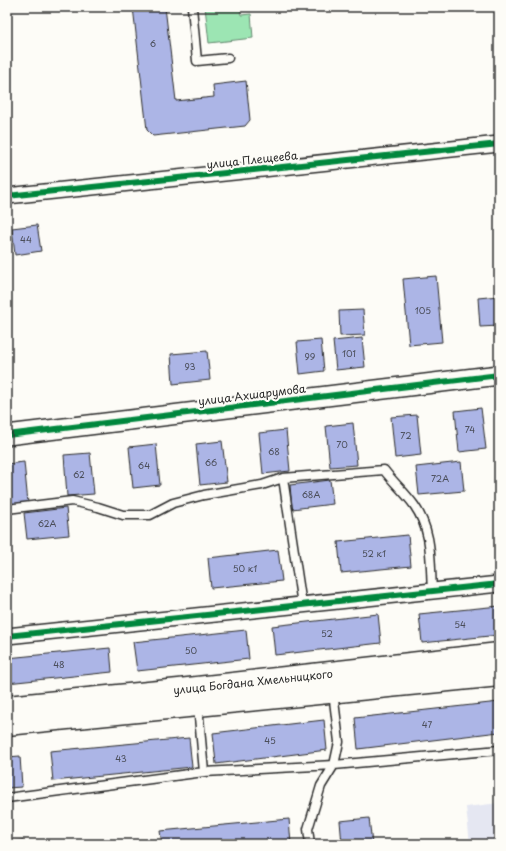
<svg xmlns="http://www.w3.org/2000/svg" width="506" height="851" viewBox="0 0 506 851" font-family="'Playpen Sans',sans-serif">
<rect width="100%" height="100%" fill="#fdfcf7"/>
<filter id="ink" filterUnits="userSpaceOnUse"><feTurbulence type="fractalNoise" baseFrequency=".025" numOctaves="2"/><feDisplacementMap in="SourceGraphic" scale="8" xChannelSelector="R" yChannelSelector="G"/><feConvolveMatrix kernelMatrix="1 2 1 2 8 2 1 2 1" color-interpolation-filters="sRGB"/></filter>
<g filter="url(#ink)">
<path fill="#e5e7f2" d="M 499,803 L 499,844 L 470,844 L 466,807 Z"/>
<path fill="#9ce5b3" stroke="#64886f" d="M 205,7 L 240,7 L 241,15 L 251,14 L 253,38 L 209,43 Z"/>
<path fill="#acb5e6" stroke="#2b2b2b" d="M 133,7 L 165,7 L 176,101 L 214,97 L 213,85 L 246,81 L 250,120 L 245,126 L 153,136 L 147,130 Z
M 37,225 L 41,251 L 15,255 L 12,228 Z
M 436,276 L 442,342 L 409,345 L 403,279 Z
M 499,296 L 499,326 L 480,327 L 478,298 Z
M 363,310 L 365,335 L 340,336 L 339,311 Z
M 362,338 L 365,367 L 336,370 L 333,341 Z
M 321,340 L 324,371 L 300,374 L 297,342 Z
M 207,351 L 210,380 L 173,384 L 171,354 Z
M 481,408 L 486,449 L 459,452 L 455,411 Z
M 417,415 L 421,455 L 395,458 L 391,417 Z
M 353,423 L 357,465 L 330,467 L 326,426 Z
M 286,430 L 290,471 L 263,474 L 259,433 Z
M 222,441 L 227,482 L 200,485 L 196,444 Z
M 156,444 L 160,485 L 133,488 L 129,447 Z
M 90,453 L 94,494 L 67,496 L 64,455 Z
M 24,462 L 28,503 L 7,505 L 7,464 Z
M 461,462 L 464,491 L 419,495 L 416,467 Z
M 330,480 L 333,504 L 292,509 L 290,485 Z
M 66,508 L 69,535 L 27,539 L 24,513 Z
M 408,535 L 411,566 L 341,573 L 338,542 Z
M 278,550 L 282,581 L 211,588 L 208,558 Z
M 499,606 L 499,635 L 422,643 L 419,614 Z
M 378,614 L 381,643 L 275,655 L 272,626 Z
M 246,630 L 249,659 L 137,671 L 133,642 Z
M 110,648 L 112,672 L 7,683 L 7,658 Z
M 499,702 L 499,732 L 358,749 L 355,718 Z
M 324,720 L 327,750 L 216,764 L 213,733 Z
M 189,738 L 192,767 L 53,781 L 50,751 Z
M 20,756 L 22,787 L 7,788 L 7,757 Z
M 369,818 L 372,844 L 342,844 L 340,821 Z
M 289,819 L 291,844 L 162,844 L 160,831 Z
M 23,840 L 24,844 L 7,844 L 7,842 Z"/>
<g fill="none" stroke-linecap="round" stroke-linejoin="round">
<defs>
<path id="service" d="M 192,7 L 197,61 L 228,58
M 283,478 L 302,605
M 7,509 L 72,501 L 98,507 L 123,515 L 150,515 L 173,503 L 204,495 L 262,485 L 283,478 L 384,470 C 393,482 405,492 414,505 C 433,532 430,560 432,591
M 198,706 L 204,772
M 7,798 L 204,772 L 334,765 L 499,750
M 310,844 L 308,829 L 321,786 L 334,765 L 339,742 L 333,692"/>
<path id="minor" d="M 7,196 L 499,144
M 7,636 L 499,584"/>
<path id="tertiary" d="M 7,435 L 499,375"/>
<path id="secondary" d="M 7,707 L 179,690 L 499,654
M 7,724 L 499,675"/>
</defs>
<use href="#service" stroke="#2b2b2b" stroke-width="11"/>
<use href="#minor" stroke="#2b2b2b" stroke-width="18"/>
<use href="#tertiary" stroke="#2b2b2b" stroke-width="22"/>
<use href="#secondary" stroke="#2b2b2b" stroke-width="25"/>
<use href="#service" stroke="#fdfcf7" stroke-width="8"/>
<use href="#minor" stroke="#fdfcf7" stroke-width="15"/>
<use href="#tertiary" stroke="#fdfcf7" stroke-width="19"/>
<use href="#secondary" stroke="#fdfcf7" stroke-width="22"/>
<defs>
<path id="cycleway" d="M 7,196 L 499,144
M 7,435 L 499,375
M 7,636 L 499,584"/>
</defs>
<use href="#cycleway" stroke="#fdfcf7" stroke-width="8"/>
<use href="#cycleway" stroke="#00873e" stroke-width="6"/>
</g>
</g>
<g text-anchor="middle" stroke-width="4" stroke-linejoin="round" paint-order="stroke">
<g font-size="9" fill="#4b4e5a">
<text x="153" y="47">6</text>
<text x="26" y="243">44</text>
<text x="423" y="314">105</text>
<text x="349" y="357">101</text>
<text x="310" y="360">99</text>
<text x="190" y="370">93</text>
<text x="470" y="433">74</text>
<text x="406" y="439">72</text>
<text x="342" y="448">70</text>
<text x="274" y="455">68</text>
<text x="211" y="466">66</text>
<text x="144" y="469">64</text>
<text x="79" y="478">62</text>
<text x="440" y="482">72А</text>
<text x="311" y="498">68А</text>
<text x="47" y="527">62А</text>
<text x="374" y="557">52 к1</text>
<text x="245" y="572">50 к1</text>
<text x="460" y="628">54</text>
<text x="327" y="637">52</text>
<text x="191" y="654">50</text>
<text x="59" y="668">48</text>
<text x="427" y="728">47</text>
<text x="270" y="744">45</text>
<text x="121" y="762">43</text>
</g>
<g font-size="11" fill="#2b2b2b" stroke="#fdfcf7">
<text transform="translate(252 160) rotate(-6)" y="4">улица Плещеева</text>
<text transform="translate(252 395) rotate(-7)" y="4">улица Ахшарумова</text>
<text transform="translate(253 682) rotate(-6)" y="4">улица Богдана Хмельницкого</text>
</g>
</g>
<rect width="506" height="851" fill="none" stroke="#fdfcf7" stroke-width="24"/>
<rect x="12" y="12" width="482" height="827" fill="none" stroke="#2b2b2b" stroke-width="1.5" filter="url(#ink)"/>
</svg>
